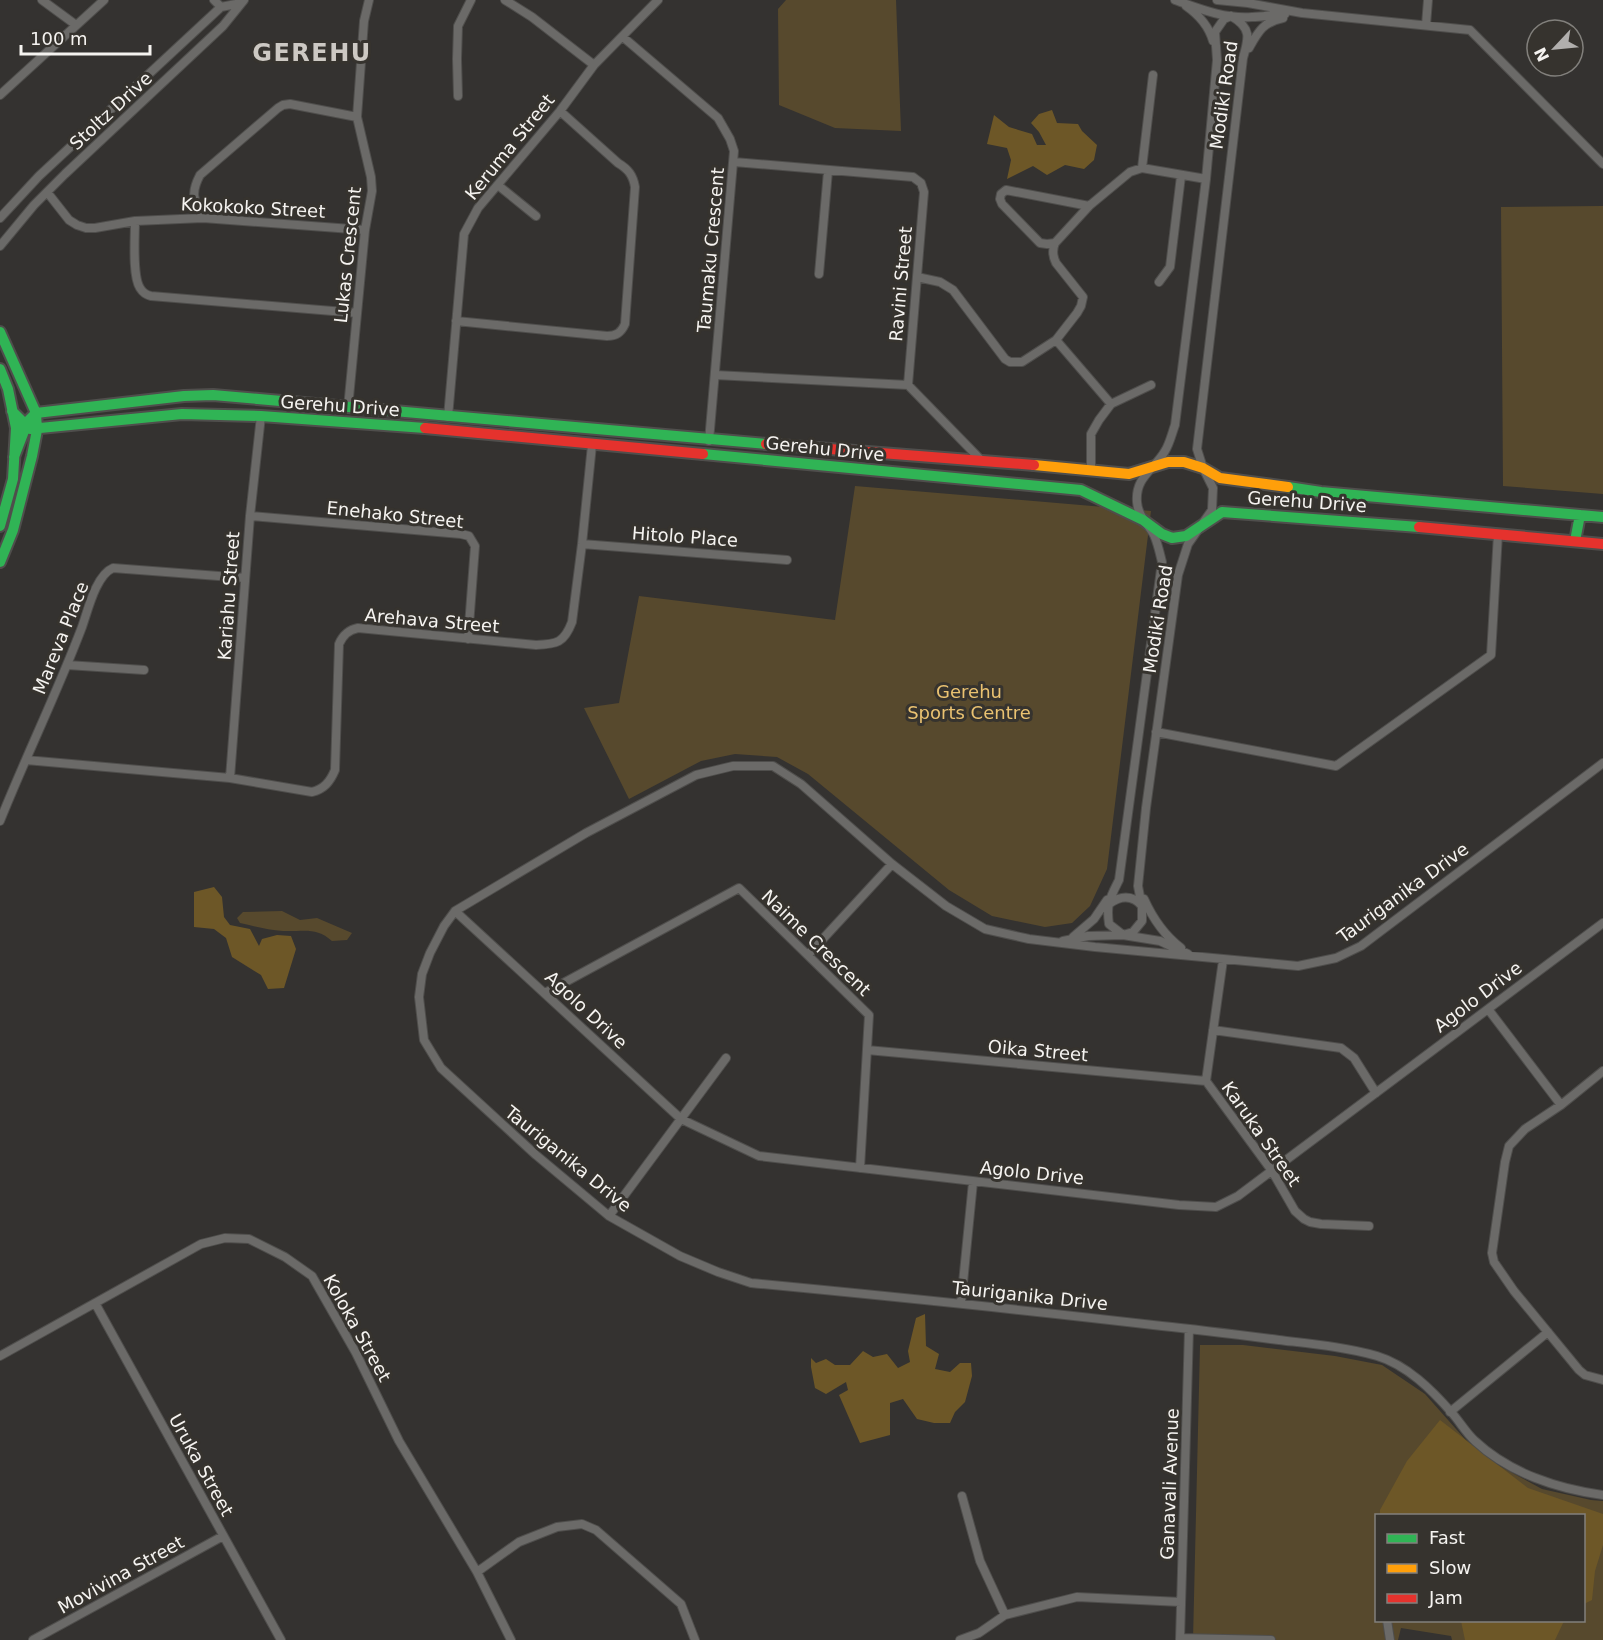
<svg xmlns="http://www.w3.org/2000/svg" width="1603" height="1640" viewBox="0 0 1603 1640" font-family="'DejaVu Sans',sans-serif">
<rect width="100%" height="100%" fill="#343230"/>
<path fill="#57492d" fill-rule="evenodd" d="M 786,0 L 896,0 L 901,131 L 835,128 L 779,105 L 778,9 Z
M 1603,206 L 1603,494 L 1503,486 L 1501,207 Z
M 855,486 L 1151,511 L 1107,869 L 1090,906 L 1072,923 L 1045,927 L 992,916 L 949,890 L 808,774 L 777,757 L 735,754 L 701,761 L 629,799 L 584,708 L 619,703 L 639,596 L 835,620 Z
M 282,911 L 300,920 L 317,918 L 352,933 L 347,940 L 332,941 C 316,926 302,932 283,931 C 268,930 254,926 240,923 L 237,918 L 243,912 Z
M 1200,1345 L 1243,1345 L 1335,1356 L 1382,1365 L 1425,1394 L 1479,1455 L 1542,1489 L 1591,1500 L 1603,1501 L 1603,1640 L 1452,1640 L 1451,1636 L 1401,1628 L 1398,1640 L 1193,1640 ZM 1376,1516 L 1584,1516 L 1584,1620 L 1376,1620 Z"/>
<path fill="#6d5727" d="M 1052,110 L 1057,123 L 1078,124 L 1082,131 L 1097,145 L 1094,160 L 1084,169 L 1065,165 L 1047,175 L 1033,166 L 1007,179 L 1011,160 L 1007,148 L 987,144 L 994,115 L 1009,127 L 1032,134 L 1037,145 L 1046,145 L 1039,132 L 1031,123 L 1039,114 Z
M 214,887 L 222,897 L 224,917 L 230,925 L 250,929 L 259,946 L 262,939 L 277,935 L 291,936 L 296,949 L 284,988 L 268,989 L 261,975 L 232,957 L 226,938 L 214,929 L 194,927 L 194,892 Z
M 925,1314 L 926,1346 L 939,1354 L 935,1369 L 950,1372 L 960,1363 L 971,1363 L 972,1376 L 965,1402 L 955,1412 L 950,1423 L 934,1423 L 917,1419 L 903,1399 L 890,1403 L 890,1435 L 860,1443 L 839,1395 L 848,1390 L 846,1382 L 826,1394 L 815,1388 L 811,1367 L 811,1358 L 816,1363 L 826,1359 L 835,1365 L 850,1365 L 863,1351 L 873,1357 L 887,1354 L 898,1368 L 910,1362 L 908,1351 L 916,1318 Z
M 1440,1420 L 1528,1488 L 1603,1514 L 1603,1545 L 1595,1571 L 1592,1600 L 1584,1604 L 1584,1516 L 1380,1515 L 1380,1510 L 1407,1461 Z
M 1459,1621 L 1458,1621 L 1564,1621 L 1555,1640 L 1465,1640 L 1461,1621 Z"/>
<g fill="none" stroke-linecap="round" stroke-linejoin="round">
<defs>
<path id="street" d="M 42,0 L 76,25
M 214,0 L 221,7
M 505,0 L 532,17 L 594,65
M 1175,0 C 1200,9 1225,19 1252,17 C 1263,17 1274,14 1285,14
M 1217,0 L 1248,3 L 1302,13 L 1470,30 L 1603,164
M 1186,6 C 1199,15 1209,27 1213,41
M 1426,25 L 1428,0
M 623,37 L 718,118 L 730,139 L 734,151 L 709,441
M 1249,48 C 1258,32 1263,22 1283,18
M 0,95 L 104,0
M 458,96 L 457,59 L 458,26 L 471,0
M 1142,168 L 1153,75
M 499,186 L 536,216
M 47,192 L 69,220 L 77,225 L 86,228 L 95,228 L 135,221 L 203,218 L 365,230
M 0,218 L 39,176 L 221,7 L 236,4 L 243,1
M 203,218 C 194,200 190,194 200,175 L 278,108 L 283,105 L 290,104 L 357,117
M 135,221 C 135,237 132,276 140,288 C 143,293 146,295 151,296 L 357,313
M 1055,243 L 1047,244 L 1040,243 L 1002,204 L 1000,199 L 1001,194 L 1006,190 L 1089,206
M 0,246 L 34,205 L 65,174 L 223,26 L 244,0
M 819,274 L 828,171
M 917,277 L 940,282 L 953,290 L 1005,359 L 1010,362 L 1022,362 L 1056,340 L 1077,313 L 1081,306 L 1083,297 L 1056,263 C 1053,257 1052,250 1055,243 L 1089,206 L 1130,172 L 1142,168 L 1206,179
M 1159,282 L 1170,267 L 1181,176
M 456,321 L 607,336 C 616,336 621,333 625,324 L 635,187 C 633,175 628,169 618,163 L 560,111
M 1056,340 L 1111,404
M 715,375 L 908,385 L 924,192 L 921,183 L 913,177 L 734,162
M 908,385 L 981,460
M 348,408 L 365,230 L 372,191 L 371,177 L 357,117 L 364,21 L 369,0
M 448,417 L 464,234 L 478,208 L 560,111 L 594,65 L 658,0
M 1091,470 L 1091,434 L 1099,420 L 1111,404 L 1151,385
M 250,516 L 461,534 L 469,536 L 475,546 L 468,639
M 582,544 L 787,560
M 67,665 L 144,670
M 1156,732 L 1336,766 L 1491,655 L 1498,534
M 26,760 L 230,778 L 312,792 C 324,789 330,782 335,770 L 339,644 C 343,635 348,630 358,628 L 536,645 C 557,644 564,643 572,622 L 582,544 L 592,445
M 1603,763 L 1361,946 L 1336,958 L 1298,966 L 1095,947 L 1029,939 L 985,929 L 946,906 L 892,864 L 801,784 L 773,766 L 733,766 L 696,775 L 586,833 L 455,911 L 444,926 L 430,953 L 422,974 L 419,997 L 424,1040 L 441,1068 L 536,1155 L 609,1216 L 680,1256 L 718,1272 L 751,1283 C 888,1296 1025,1310 1162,1326 C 1201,1330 1240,1335 1279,1340 C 1312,1344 1345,1347 1377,1356 C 1407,1365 1432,1390 1452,1413 C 1460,1422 1466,1433 1475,1441 C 1509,1473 1558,1489 1603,1495
M 230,778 L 250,516 L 261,416
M 0,821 C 26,756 57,693 82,627 C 88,610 96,575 113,568 L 245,578
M 1144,899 C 1153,919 1164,935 1181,948
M 1109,904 C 1120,896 1132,894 1142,906
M 455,911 L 681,1119 L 759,1156 L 1179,1205 L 1216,1207 L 1238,1196 L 1603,923
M 1123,935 L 1109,924 C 1106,904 1110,898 1119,880 L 1162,562 C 1160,554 1158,544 1154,535 C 1148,524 1138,516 1137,502 C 1135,477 1154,470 1165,451 C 1170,443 1172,433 1175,425 L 1206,179 L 1217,60 L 1215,32 L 1224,19 L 1231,16
M 1123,935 L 1133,932 L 1142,921 L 1142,907 L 1138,886 L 1146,808 L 1178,575 L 1188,544 L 1212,510 L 1213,488 L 1203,468 L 1197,449 L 1243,58 C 1249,38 1252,28 1231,16
M 1073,937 L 1094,919 L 1107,900
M 1063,941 L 1088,936 L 1123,935 L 1160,941 L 1188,954
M 808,955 L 892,864
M 1223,960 L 1206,1081 L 1272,1171 L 1295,1211 L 1304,1219 L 1310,1222 L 1321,1224 L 1369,1226
M 545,993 L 739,888 L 869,1015 L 860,1168
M 1488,1009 L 1561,1105
M 1213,1030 L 1341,1048 L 1354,1058 L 1376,1093
M 867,1050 L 1206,1081
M 1603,1071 L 1561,1105 L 1525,1129 L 1509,1146 L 1505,1162 L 1492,1253 L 1494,1262 L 1514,1291 L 1579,1370 L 1585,1375 L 1603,1380
M 609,1216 L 726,1058
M 95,1303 L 281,1640
M 961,1303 L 973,1182
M 0,1356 L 201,1244 L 225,1238 L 249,1239 L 285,1257 L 312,1276 L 356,1353 L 399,1441 L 477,1572 L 511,1640
M 1450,1412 L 1548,1332
M 962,1496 L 980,1561 L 1005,1615
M 477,1572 L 519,1542 L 557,1527 L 582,1524 L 596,1530 L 681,1604 L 695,1640
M 1387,1620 L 1390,1640
M 1180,1638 L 1271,1640
M 33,1640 L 223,1536
M 960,1640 L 979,1633 L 1005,1615 L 1077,1597 L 1181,1602
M 1180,1640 L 1189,1329"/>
<path id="fast" d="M 0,332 L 36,413 L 37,430 L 32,456 L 13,530 L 0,562
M 0,369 L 8,389 L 16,428 L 13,479 L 0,526
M 12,411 L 30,429 L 182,414 L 261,416 L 425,428
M 703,454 L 1081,490 L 1143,520 L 1162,534 L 1172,538 L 1186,536 L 1222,512 L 1419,527
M 14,457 L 28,421 L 36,413 L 184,396 L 213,395 L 766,444
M 1288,487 L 1321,492 L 1603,517
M 1575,541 L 1580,515"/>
<path id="slow" d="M 1034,465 L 1129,474 L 1168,462 L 1184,462 L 1203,468 L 1220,478 L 1288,487"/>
<path id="jam" d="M 425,428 L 703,454
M 766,444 L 1034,465
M 1419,527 L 1603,544"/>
</defs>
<use href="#street" stroke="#4f4e4c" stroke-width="10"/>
<use href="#fast" stroke="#4f4e4c" stroke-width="14"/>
<use href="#slow" stroke="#4f4e4c" stroke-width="14"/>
<use href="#jam" stroke="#4f4e4c" stroke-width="14"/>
<use href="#street" stroke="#6b6a68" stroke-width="8"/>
<use href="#fast" stroke="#30b455" stroke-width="10"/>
<use href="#slow" stroke="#ff9f0a" stroke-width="10"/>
<use href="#jam" stroke="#e5322d" stroke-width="10"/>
</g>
<g text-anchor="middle" stroke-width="6" stroke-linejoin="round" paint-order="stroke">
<g font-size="18" fill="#f5f3f0" stroke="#36332e">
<text transform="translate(1224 95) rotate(-82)" y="6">Modiki Road</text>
<text transform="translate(111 111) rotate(-43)" y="6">Stoltz Drive</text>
<text transform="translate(510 147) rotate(-51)" y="6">Keruma Street</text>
<text transform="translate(253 208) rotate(3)" y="6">Kokokoko Street</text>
<text transform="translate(711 250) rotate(-85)" y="6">Taumaku Crescent</text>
<text transform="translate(348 255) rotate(-84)" y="6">Lukas Crescent</text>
<text transform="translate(901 284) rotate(-85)" y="6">Ravini Street</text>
<text transform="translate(340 406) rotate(4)" y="6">Gerehu Drive</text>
<text transform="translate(825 449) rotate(6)" y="6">Gerehu Drive</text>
<text transform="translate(1307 502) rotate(4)" y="6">Gerehu Drive</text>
<text transform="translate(395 515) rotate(6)" y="6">Enehako Street</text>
<text transform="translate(685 537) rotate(4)" y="6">Hitolo Place</text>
<text transform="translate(229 596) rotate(-86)" y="6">Kariahu Street</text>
<text transform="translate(1158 619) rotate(-81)" y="6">Modiki Road</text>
<text transform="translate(432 621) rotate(5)" y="6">Arehava Street</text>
<text transform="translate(61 638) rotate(-68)" y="6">Mareva Place</text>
<text transform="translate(1403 893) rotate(-36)" y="6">Tauriganika Drive</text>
<text transform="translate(816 943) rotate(44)" y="6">Naime Crescent</text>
<text transform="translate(1478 997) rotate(-37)" y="6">Agolo Drive</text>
<text transform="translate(586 1010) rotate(43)" y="6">Agolo Drive</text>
<text transform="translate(1038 1051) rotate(5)" y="6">Oika Street</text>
<text transform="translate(1261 1134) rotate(55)" y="6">Karuka Street</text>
<text transform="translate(568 1159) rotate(39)" y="6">Tauriganika Drive</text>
<text transform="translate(1032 1173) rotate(6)" y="6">Agolo Drive</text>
<text transform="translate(1030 1296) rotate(6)" y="6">Tauriganika Drive</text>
<text transform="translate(357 1328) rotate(61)" y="6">Koloka Street</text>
<text transform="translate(201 1465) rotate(61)" y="6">Uruka Street</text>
<text transform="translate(1170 1484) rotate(-88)" y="6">Ganavali Avenue</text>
<text transform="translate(121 1575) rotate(-29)" y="6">Movivina Street</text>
</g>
<g font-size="18" fill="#eac271" stroke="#36332e">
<text x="969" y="698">Gerehu<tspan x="969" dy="21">Sports Centre</tspan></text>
</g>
<g font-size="24" font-weight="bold" letter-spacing="1.5" fill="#cdc9c3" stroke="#36332e">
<text x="312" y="61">GEREHU</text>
</g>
</g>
<rect x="1375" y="1514" width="210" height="108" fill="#36332e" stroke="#82807c" stroke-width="1.5"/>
<rect x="1387" y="1534" width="30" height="9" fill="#30b455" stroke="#82807c" stroke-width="1.5"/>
<text x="1429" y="1544" font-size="18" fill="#f5f3f0">Fast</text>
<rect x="1387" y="1564" width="30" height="9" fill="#ff9f0a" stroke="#82807c" stroke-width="1.5"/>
<text x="1429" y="1574" font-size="18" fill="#f5f3f0">Slow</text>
<rect x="1387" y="1594" width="30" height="9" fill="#e5322d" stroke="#82807c" stroke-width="1.5"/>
<text x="1429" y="1604" font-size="18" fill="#f5f3f0">Jam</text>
<g transform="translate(1555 48) rotate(244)"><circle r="28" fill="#36332e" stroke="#82807c" stroke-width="1.5"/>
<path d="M0-4.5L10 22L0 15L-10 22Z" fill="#b1afad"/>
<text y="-9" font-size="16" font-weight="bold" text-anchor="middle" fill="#f5f3f0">N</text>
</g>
<path d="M21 45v9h129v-9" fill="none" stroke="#f5f3f0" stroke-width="3"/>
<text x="30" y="45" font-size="18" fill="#f5f3f0" stroke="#36332e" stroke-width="4.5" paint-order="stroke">100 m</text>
</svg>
